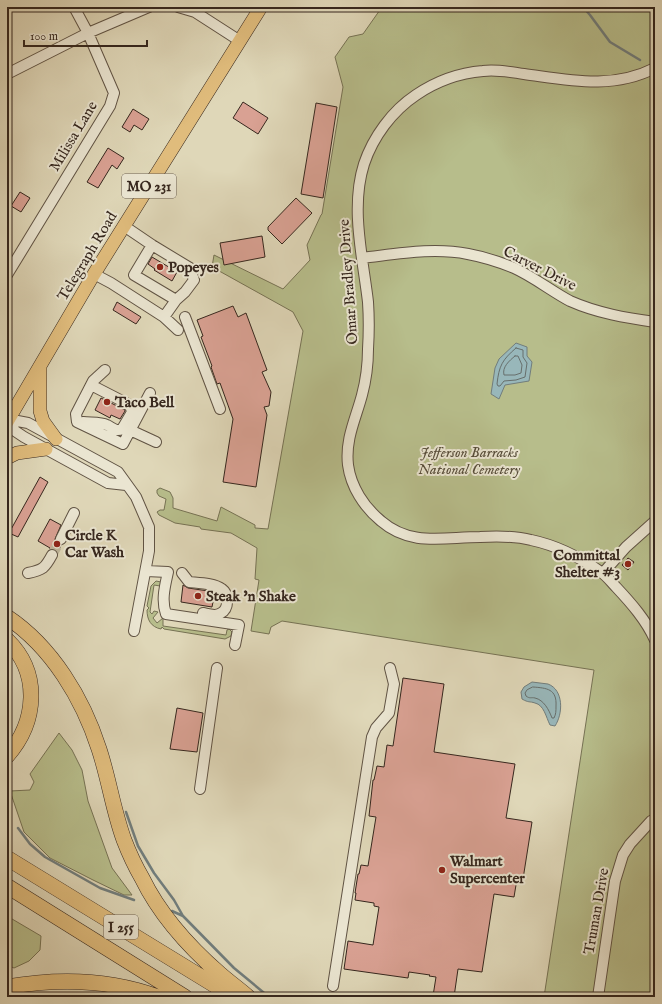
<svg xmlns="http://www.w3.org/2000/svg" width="662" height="1004" viewBox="0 0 662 1004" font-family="'IM FELL English',serif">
<rect width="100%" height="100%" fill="#dfd7b8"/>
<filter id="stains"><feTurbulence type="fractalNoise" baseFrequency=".005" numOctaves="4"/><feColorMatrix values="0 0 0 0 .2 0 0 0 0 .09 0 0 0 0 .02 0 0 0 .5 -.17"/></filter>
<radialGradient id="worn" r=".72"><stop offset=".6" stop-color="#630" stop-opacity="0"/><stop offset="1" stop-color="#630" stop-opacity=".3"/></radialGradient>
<path fill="#b7bd8b" stroke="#767254" d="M 382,7 L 655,7 L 655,997 L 544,997 L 594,670 L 282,621 L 271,627 L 269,634 L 251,631 L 259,580 L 255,579 L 257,548 L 231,533 L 201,529 L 200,527 L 175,523 L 159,515 L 157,512 L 160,510 L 164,510 L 166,499 L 159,496 L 157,493 L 157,490 L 160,488 L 170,492 L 173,498 L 173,508 L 217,521 L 221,507 L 255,525 L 255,528 L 268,529 L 303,331 L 293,312 L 212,267 L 214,255 L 283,289 L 310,260 L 307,245 L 321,215 L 322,214 L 343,87 L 335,57 L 349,37 L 363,34 Z
M 156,581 L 161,582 L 160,586 L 154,585 L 150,612 L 152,614 L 154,611 L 158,612 L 153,618 L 157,623 L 163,618 L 163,626 L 226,635 L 227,630 L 229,629 L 232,632 L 231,636 L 225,639 L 164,629 L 162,627 L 161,629 C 151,627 147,620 147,610 L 149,608 L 147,606 L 151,586 Z
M 59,733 L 72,750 L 82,770 L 88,801 L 112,868 L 132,895 L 124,895 L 93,880 L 50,858 L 24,832 L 10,791 L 30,790 L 34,782 L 30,774 Z
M 7,916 L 41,936 L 40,950 L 29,961 L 14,968 L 7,965 Z"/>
<path fill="#98b7ba" stroke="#717d7c" d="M 516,343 L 527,347 L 527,356 L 532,362 L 529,381 L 505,385 L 499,399 L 491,394 L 495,368 L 499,359 Z
M 532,682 C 537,683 543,683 548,684 C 564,690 563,714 555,726 L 550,725 C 546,717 544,705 535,703 C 529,701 529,703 522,699 L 521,692 L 524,687 Z"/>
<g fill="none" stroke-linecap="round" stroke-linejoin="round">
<path stroke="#676f6c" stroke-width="1" d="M 516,348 L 523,350 L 523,357 L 527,363 L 525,377 L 516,380 L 504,381 L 500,386 L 498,386 L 497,384 C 499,366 502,360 516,348 Z
M 515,356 L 518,356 L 522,365 L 521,373 L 515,375 L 504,375 C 502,367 509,361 515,356 Z
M 533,687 C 547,688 557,689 556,706 C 556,711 556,714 554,718 L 552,718 C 549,710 544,700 535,698 C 531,697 530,699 526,696 L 525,693 L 527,690 Z"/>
<path stroke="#717d7c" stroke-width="2.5" d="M 583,7 L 590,15 L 610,42 L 640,60
M 126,812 L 138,846 L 154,873 L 174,900 L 183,916
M 18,828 L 30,844 L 45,857 L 100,888 L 134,900
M 172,911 L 183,916 L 234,968 L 269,997"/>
</g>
<path fill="#d9a193" stroke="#36271e" d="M 243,102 L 268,118 L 258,134 L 233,118 Z
M 316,103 L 337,107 L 323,198 L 301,194 Z
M 133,109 L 149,119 L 142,130 L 134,125 L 130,132 L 122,127 Z
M 108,148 L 124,158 L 117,169 L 112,165 L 98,188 L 87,182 Z
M 20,192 L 30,198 L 21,212 L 11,206 Z
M 296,198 L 312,213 L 282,244 L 268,230 L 268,227 Z
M 262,236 L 265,257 L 224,265 L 220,243 Z
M 152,257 L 177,272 L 172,281 L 154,270 L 155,269 L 148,264 Z
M 117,302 L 141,317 L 136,324 L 113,310 Z
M 233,306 L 238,317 L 246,313 L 267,370 L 262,372 L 271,392 L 269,406 L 264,407 L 267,415 L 256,487 L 223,482 L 233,419 L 220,383 L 217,384 L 211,367 L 212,366 L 201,337 L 203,336 L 197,320 Z
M 101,398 L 125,410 L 125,411 L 120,419 L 111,415 L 110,418 L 95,410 Z
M 40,477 L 48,482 L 18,537 L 9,533 Z
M 50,519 L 61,525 L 55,539 L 56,543 L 61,545 L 58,552 L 55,549 L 50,549 L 50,548 L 38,541 Z
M 628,558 L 634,562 L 628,570 L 622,565 Z
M 183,585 L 188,588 L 215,592 L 212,607 L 181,602 Z
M 403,678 L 444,684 L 434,752 L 515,764 L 506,818 L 532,822 L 523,879 L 517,879 L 514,897 L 494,894 L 482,972 L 458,969 L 454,997 L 433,996 L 436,977 L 429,976 L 430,975 L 409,972 L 408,978 L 344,969 L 348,941 L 373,945 L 379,907 L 374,906 L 374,903 L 355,900 L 356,893 L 355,893 L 358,874 L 359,874 L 361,865 L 368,866 L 376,817 L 369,816 L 373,780 L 374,780 L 377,766 L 384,767 L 387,745 L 393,746 Z
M 177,708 L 203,713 L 197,752 L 170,749 Z"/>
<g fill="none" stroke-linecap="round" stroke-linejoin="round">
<path stroke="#bdb499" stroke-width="10" stroke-dasharray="10 5" stroke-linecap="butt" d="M 52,555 L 61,539"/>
<defs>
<path id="minor" d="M 178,7 L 195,12 L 240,41
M 655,68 C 612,90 569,80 524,74 C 510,72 496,69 483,71 C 459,73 435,82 416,95 C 392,111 373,137 364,164 C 350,208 363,258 368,302 C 369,317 369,333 368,349 C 368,363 366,380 362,395 C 356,418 345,439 348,465 C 351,487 364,507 381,521 C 411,547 444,537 480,537 C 497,536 515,536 531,540 C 555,545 581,558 601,572 C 607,576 611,582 616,587 C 631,603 646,620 655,640
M 7,74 L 88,33 L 149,7
M 124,226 L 152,245 L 134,275 L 176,300 L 164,317
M 152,245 L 190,268 L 194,280 L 185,292 L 176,300
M 362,258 C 397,254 433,247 468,254 C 484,257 500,262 514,268 C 534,277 551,291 570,301 C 597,313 626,318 655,322
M 94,274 L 111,283 L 164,317 L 178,330
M 7,275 L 110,106 L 114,93 L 88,33 L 74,7
M 185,317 L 220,409
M 105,370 L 93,381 L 76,414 L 77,422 L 123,444 L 150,393
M 7,419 L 28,423 L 118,472 L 136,497 L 149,527 L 149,551 L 134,631
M 8,420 L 15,431 L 24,437 L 108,483 L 126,485
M 83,422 C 91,423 100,422 107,425 C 113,428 116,432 122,429 L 132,412 L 130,405 L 91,385
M 130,430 L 156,442
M 61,539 L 74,513
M 146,571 L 168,572 C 165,586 161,600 166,614 L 239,625 L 235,645
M 28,573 C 43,570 45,568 52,555
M 182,573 L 189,582 C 199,583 214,583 222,589 C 229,594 229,609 221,613 C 216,617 208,614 203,613
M 603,573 L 626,547 L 655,521
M 200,789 L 217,668
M 333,986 L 372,737 L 376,728 L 389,713 L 394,684 L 390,668
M 598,997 L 615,881 L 623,855 L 630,844 L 651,821 L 655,819"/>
<path id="major" d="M 40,368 L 40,411 L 43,421 L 56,439
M 7,422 L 94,274 L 261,7
M 7,458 L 17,453 L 46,449"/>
<path id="highway" d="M 7,617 C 52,647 83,699 99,749 C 109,779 113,810 124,840 C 129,853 135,866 142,878 C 160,915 189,947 220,974 C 229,982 239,989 248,997
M 7,640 C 41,673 37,722 7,756
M 7,858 L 234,997
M 7,886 L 185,997
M 7,987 C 58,978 109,979 158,997"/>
</defs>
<use href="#minor" stroke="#605344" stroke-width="12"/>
<use href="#major" stroke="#36271e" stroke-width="14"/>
<use href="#highway" stroke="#36271e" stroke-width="16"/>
<use href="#minor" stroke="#eae5d1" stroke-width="10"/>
<use href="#major" stroke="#e0bc7c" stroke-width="13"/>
<use href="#highway" stroke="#e0bc7c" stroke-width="15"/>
</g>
<g fill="#8f2418" stroke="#eae5d1" stroke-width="1.5">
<circle cx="160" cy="267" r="4"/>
<circle cx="107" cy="402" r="4"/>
<circle cx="57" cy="544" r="4"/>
<circle cx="628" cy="564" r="4"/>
<circle cx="198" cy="596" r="4"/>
<circle cx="442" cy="870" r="4"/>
</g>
<g text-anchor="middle" stroke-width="4" stroke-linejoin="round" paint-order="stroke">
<g fill="#eae5d1" stroke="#6c6054" stroke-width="1">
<rect x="122" y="174" width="54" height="24" rx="3"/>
<rect x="104" y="915" width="34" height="24" rx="3"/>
</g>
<g font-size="14" font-weight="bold" fill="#36271e">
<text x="149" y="191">MO 231</text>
<text x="121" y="932">I 255</text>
</g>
<g font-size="15" fill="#36271e" stroke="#eae5d1">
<text transform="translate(73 136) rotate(-59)" y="5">Milissa Lane</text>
<text transform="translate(87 256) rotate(-59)" y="5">Telegraph Road</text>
<text transform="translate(540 268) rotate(27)" y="5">Carver Drive</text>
<text transform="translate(348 282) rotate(-94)" y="5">Omar Bradley Drive</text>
<text transform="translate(596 911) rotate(-80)" y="5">Truman Drive</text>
</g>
<g font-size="15" font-weight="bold" fill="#36271e" stroke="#eae5d1" text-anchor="start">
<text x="168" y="272">Popeyes</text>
<text x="115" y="407">Taco Bell</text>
<text x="65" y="540">Circle K<tspan x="65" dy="17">Car Wash</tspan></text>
<text x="620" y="560" text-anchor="end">Committal<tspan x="620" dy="17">Shelter #3</tspan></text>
<text x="206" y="601">Steak 'n Shake</text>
<text x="450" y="866">Walmart<tspan x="450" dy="17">Supercenter</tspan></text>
</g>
<g font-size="15" font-style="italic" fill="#564c39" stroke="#eae5d1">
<text x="469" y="457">Jefferson Barracks<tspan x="469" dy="17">National Cemetery</tspan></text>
</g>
</g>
<rect width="662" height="1004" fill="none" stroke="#dfd7b8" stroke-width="24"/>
<rect x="8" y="8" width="646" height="988" fill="none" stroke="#36271e" stroke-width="2"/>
<rect x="12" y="12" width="638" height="980" fill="none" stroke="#36271e"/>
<path d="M24 40v6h123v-6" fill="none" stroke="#36271e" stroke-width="2"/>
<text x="30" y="40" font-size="12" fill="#36271e" stroke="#eae5d1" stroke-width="3" paint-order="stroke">100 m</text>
<rect width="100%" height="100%" filter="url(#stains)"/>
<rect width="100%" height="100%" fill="url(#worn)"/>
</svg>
